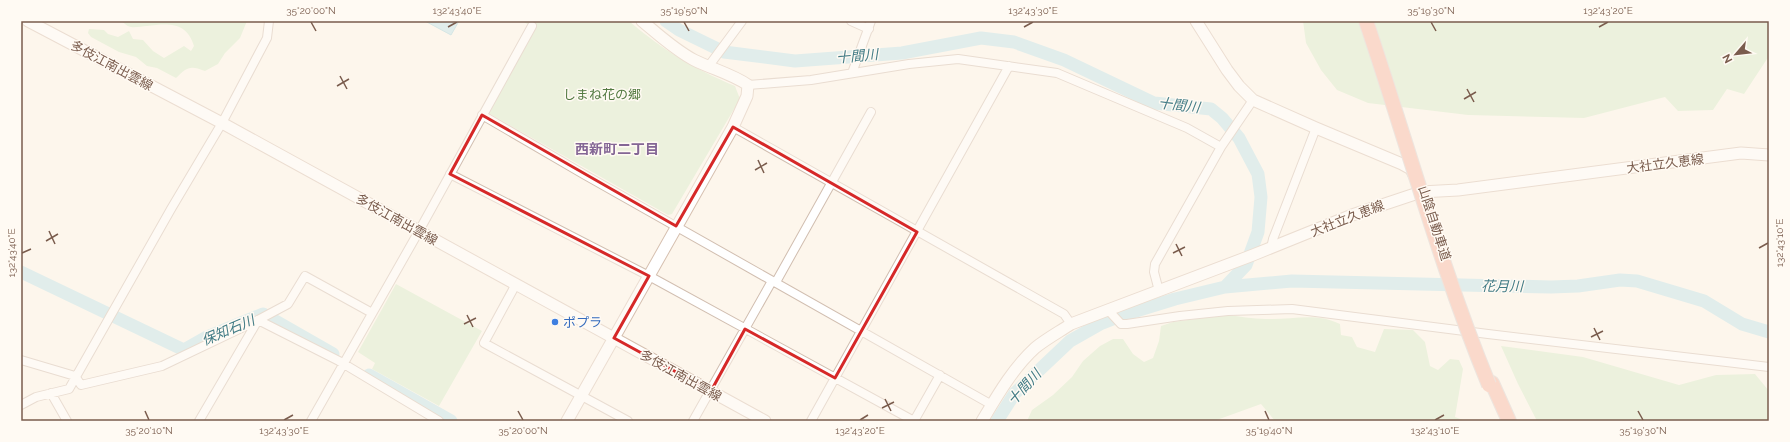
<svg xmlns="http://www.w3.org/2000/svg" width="1790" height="442" viewBox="0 0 1790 442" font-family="Raleway,'Noto Sans JP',sans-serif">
<rect width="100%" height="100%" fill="#fdf6ec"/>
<path fill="#d8ecc9" d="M 121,21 L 247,21 L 240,38 L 225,53 L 218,64 L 205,71 C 190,65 187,67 176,78 L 157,68 L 147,66 L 136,57 L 119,52 L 91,37 L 88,33 L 89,29 L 104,30 L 108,34 L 118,37 L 129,31 L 133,39 L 143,40 L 153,51 L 164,58 L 184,46 L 191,51 L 194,46 C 187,22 169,23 147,26 C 142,26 136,28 131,27 C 128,27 124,23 121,21 Z
M 522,21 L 629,21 C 664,51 693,68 735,86 L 740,99 L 672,214 L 668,215 L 490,114 L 489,111 L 534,32 L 529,25 Z
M 1303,21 L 1769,21 L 1769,56 L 1744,94 L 1727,89 L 1713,110 L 1678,111 L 1665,97 L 1584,118 L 1468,115 L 1368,103 L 1337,90 L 1321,70 L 1306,43 Z
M 396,284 L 482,331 L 439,406 L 372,369 L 375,363 L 358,352 Z
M 1226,315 C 1239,316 1253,319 1266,319 C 1293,320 1315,312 1340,324 L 1341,335 L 1352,337 L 1357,347 L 1375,352 L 1384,329 L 1413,330 L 1425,342 L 1430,366 L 1438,370 L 1450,359 L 1459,360 L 1463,369 L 1455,417 L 1466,421 L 1275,421 L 1261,404 L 1214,421 L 1027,421 L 1032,410 L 1053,395 L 1072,377 L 1083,361 L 1100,346 L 1113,339 L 1123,339 L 1133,354 L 1144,362 L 1153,358 L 1159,341 L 1161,326 L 1173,322 Z
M 1501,346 L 1583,357 L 1679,385 L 1716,375 L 1755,374 L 1769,391 L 1769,421 L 1537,421 L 1518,384 Z"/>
<path fill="#bfe3e8" stroke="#a5d3da" d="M 425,21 L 459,21 L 451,35 Z"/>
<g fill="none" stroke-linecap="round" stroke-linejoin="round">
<path stroke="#bfe3e8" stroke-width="13" d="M 666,21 L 679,30 L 724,52 L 795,61 L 902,53 L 981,38 L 1014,42 L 1064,60 L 1154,103 L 1211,109 L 1222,118 L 1239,138 L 1258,174 L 1261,197 L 1258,232 L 1246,265 L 1225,287
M 21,272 L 184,350 L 207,337 L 263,314 L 333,354
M 369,375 L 451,421
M 997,421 L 1015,393 L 1070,341 L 1100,324 L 1123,315 L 1175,299 L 1225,287 L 1292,281 L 1551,287 L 1578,286 L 1620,280 L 1637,281 L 1704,301 L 1742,324 L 1769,332"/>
<defs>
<path id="street" d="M 851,21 L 869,29
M 708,67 L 742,21
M 852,73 L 871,21
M 748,85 L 811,80 L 909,64 L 958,59 L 1057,73 L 1187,128 L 1221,147
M 482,115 L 585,175 L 992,405
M 733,127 L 1064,314 L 1071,324
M 450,174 L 649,276 L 914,421 L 940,375
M 1271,248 L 1273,239 L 1316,128
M 776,282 L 871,112
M 516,284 L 484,343 L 628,421
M 1159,291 L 1154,272 L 1155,264 L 1221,147 L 1253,100
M 1109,311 L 1121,324 L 1127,324 L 1180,316 L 1228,311 L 1292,309 L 1488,334 L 1769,367
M 258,320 L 339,361 L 439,421
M 21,360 L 75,376 L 81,385 L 162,366 L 258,320 L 288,304 L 305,276 L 372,313
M 51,393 L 67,421
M 21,405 L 36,397 L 69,389 L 171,209 L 222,123 L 267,38 L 269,21
M 199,421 L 258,320
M 311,421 L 419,231 L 532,26
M 693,421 L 772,281
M 811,421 L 1009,66"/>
<path id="secondary" d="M 28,21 L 222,123 L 765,421
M 1196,21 L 1227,70 L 1239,86 L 1253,100 L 1316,128 L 1402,164 L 1411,169 L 1415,177
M 567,421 L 733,127 L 747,96 L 748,85 C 732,74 712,69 694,60 C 675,50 659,35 642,21
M 982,421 C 997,396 1013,368 1035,348 C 1046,339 1059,332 1071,324 L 1253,255 L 1352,215 L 1421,192 L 1458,190 L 1741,153 L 1769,155"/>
<path id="highway" d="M 1492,383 L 1509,421"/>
</defs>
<use href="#street" stroke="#d1beb0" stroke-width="10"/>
<use href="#secondary" stroke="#d6c0b0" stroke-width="13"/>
<use href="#highway" stroke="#dad1cd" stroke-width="16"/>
<use href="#street" stroke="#fff" stroke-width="8"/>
<use href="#secondary" stroke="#fff" stroke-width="11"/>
<use href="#highway" stroke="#f7b7a3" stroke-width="14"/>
<defs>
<path id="highway-bridge" d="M 1366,21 C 1407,142 1440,266 1489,385"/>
</defs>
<use href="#highway-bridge" stroke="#dad1cd" stroke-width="16" stroke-linecap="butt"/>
<use href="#highway-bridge" stroke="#f7b7a3" stroke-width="14"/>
</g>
<path d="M0 0H1790V442H0ZM 482,115 L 676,226 L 733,127 L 917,232 L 835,378 L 745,329 L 711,391 L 614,338 L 649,276 L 450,174 Z" fill="#fdf6ec" fill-opacity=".55" fill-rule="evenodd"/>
<path fill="none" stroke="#d62828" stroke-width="3" stroke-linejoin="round" d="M 482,115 L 676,226 L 733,127 L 917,232 L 835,378 L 745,329 L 711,391 L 614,338 L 649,276 L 450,174 Z"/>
<path fill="none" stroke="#7a5c4d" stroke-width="1.5" d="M 311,22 L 316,31M 684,22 L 689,31M 1431,22 L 1436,31M 448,27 L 457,22M 1024,27 L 1033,22M 1599,27 L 1608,22M 340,76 L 347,89M 337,86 L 349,79M 1467,89 L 1474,102M 1464,99 L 1476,92M 758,160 L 764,173M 755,170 L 767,163M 49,231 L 55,244M 46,241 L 58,234M 1176,244 L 1182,256M 1759,248 L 1768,243M 22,253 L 31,249M 1173,253 L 1185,247M 467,315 L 473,327M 464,324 L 476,318M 1594,328 L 1600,340M 1591,337 L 1603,331M 885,399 L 891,411M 882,408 L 894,402M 145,411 L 149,420M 518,411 L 523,420M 1265,411 L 1269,420M 1638,411 L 1643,420M 284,420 L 293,415M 860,420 L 868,415M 1435,420 L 1444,415"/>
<circle fill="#3f7fe0" stroke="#fffaf3" stroke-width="1.5" cx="555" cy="322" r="4"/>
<g text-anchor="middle" stroke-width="3" stroke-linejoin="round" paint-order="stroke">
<g font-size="13" fill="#7a5c4d" stroke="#fffaf3">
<text transform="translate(112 65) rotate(28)" y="5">多伎江南出雲線</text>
<text transform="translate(1665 163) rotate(-7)" y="5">大社立久恵線</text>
<text transform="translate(1347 218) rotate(-21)" y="5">大社立久恵線</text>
<text transform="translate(397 219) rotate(29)" y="5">多伎江南出雲線</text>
<text transform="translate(1435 223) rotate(72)" y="5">山陰自動車道</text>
<text transform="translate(681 375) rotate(29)" y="5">多伎江南出雲線</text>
</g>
<g font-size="13" fill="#537a41" stroke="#fffaf3">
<text x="602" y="99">しまね花の郷</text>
</g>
<g font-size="13" fill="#366cbe" stroke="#fffaf3" text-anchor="start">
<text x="563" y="327">ポプラ</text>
</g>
<g font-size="14" font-style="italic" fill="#437c86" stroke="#fffaf3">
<text transform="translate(857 56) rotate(-5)" y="5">十間川</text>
<text transform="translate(1179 105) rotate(7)" y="5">十間川</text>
<text transform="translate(1502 286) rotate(1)" y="5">花月川</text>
<text transform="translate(228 330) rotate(-23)" y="5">保知石川</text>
<text transform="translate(1024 387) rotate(-48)" y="5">十間川</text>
</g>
<g font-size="14" font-weight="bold" fill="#846695" stroke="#fffaf3">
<text x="617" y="154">西新町二丁目</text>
</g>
</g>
<rect width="1790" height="442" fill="none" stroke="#fffaf3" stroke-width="44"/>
<g transform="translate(1736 54) rotate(242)" stroke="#fffaf3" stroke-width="3" paint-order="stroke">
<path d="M0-3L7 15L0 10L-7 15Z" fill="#7a5c4d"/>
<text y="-6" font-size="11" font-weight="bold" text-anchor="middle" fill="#7a5c4d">N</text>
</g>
<rect x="22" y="22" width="1746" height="398" fill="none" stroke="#7a5c4d" stroke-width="1.5"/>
<g font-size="10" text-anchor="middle" fill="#7a5c4d">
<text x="311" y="14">35°20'00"N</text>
<text x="457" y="14">132°43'40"E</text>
<text x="684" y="14">35°19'50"N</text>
<text x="1033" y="14">132°43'30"E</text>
<text x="1431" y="14">35°19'30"N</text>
<text x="1608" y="14">132°43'20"E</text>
<text transform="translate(1779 243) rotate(-90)" y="4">132°43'10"E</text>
<text transform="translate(11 253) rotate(-90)" y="4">132°43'40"E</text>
<text x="149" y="434">35°20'10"N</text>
<text x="284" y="434">132°43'30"E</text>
<text x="523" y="434">35°20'00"N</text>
<text x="860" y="434">132°43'20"E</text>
<text x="1269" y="434">35°19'40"N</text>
<text x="1435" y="434">132°43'10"E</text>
<text x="1643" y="434">35°19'30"N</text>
</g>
</svg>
